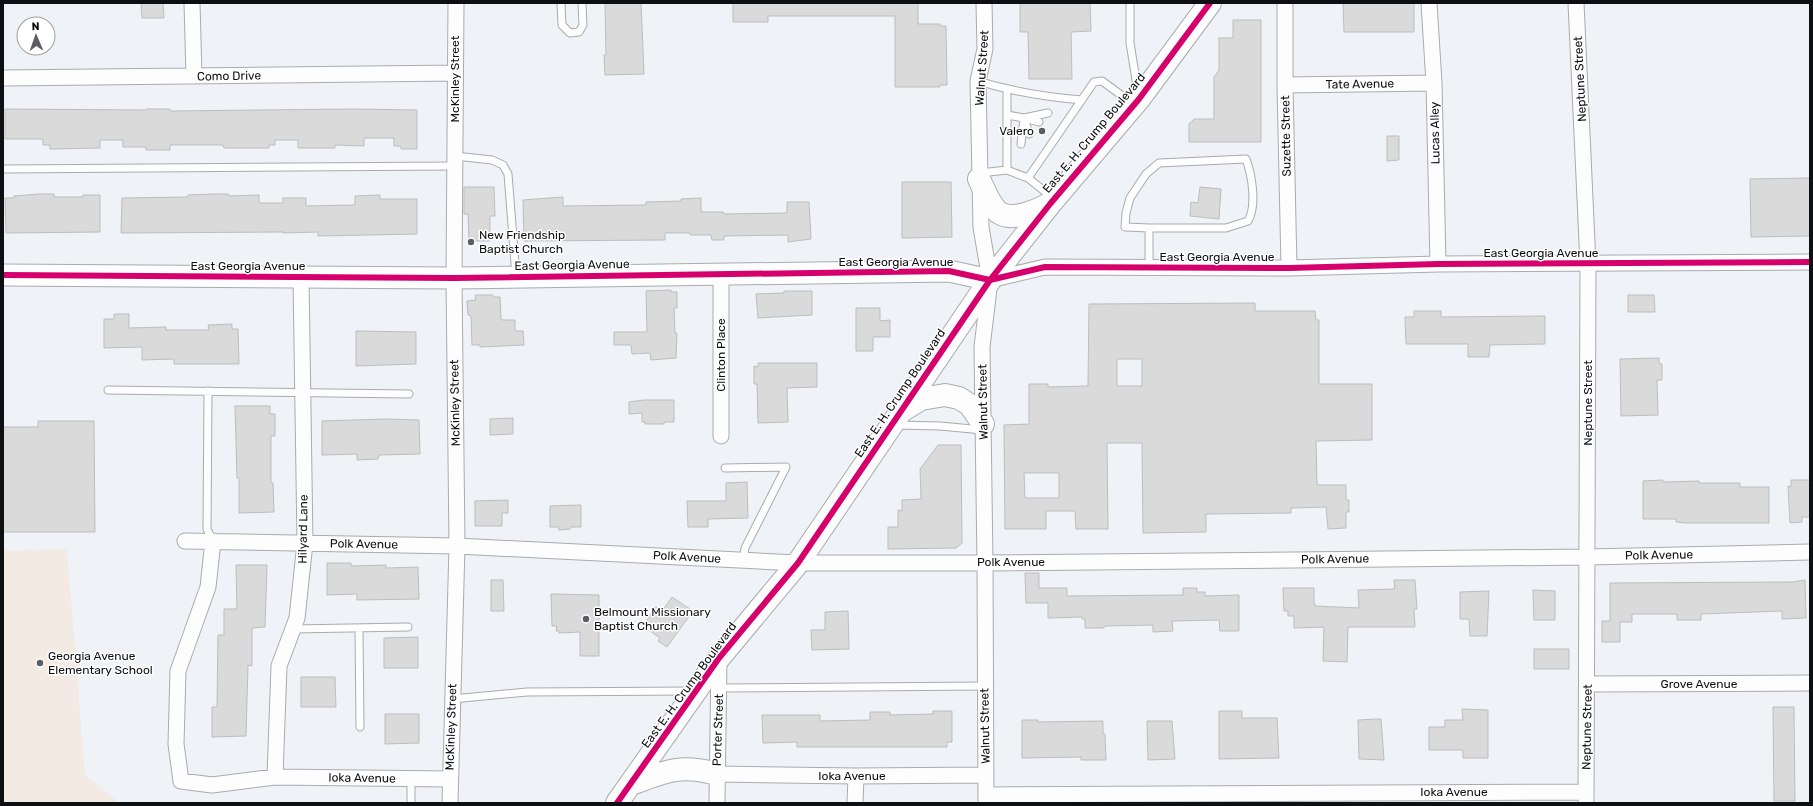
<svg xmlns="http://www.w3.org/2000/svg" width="1813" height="806" viewBox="0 0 1813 806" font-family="Rubik,sans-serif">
<rect width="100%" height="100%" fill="#eff2f6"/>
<path fill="#f2eae3" d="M 67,549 L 85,775 L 119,803 L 3,803 L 3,551 Z"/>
<path fill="#dadadb" stroke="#bdbdbe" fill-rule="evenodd" d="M 141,3 L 163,3 L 164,18 L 142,18 Z
M 605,3 L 641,3 L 644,74 L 605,75 L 604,55 L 606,55 Z
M 733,3 L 918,3 L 918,24 L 940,24 L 940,26 L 946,26 L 947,85 L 940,85 L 940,87 L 895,87 L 895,16 L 768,16 L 768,22 L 733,22 Z
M 1020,3 L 1090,3 L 1091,31 L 1071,32 L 1072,79 L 1029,79 L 1028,32 L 1020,32 Z
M 1343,3 L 1414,3 L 1414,32 L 1344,32 Z
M 1233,20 L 1261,20 L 1261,142 L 1189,142 L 1189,124 L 1194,119 L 1214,119 L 1214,77 L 1219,70 L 1219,38 L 1233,38 Z
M 5,109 L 146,110 L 146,109 L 170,109 L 170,111 L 353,109 L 417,110 L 417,149 L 401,149 L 401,146 L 394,146 L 394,138 L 364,138 L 364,146 L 335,145 L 335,148 L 298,148 L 298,140 L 275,140 L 275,145 L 269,145 L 269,148 L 224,148 L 223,145 L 170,145 L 170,150 L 146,150 L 146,147 L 123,147 L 123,140 L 100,140 L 100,148 L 50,149 L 50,145 L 43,145 L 43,139 L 5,139 Z
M 1387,136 L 1399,136 L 1399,160 L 1387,161 Z
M 1810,178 L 1810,236 L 1751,237 L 1750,179 Z
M 902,182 L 951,182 L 952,237 L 902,238 Z
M 464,187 L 494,187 L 495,216 L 490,216 L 490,241 L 469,241 L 468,214 L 464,214 Z
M 1200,187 L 1221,189 L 1219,219 L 1190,216 L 1191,202 L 1198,203 Z
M 39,194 L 54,194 L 54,197 L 83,197 L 83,195 L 100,195 L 100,232 L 6,233 L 5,198 L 14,198 L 14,196 Z
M 213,194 L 228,194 L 229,196 L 259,195 L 259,203 L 283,203 L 283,198 L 306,198 L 306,206 L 355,205 L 355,196 L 380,195 L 380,199 L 417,199 L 417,234 L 318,236 L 318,232 L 283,233 L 283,232 L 121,233 L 122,198 L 188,197 L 188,195 Z
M 563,197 L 563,206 L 646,205 L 646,202 L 681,201 L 681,199 L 701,198 L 701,212 L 723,212 L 724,214 L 787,213 L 787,202 L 809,202 L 811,239 L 788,242 L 788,235 L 724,236 L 724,240 L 712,240 L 711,235 L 690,235 L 690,233 L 665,233 L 665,240 L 524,241 L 523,200 Z
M 671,290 L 671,292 L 677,292 L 677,308 L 674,308 L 675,333 L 677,333 L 676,358 L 651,360 L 650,353 L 632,354 L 631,345 L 614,345 L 614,332 L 647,332 L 646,291 Z
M 784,291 L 812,291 L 812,315 L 758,318 L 756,294 L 784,293 Z
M 475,295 L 493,295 L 493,297 L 500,297 L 501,319 L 503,320 L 515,320 L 515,331 L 523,331 L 524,345 L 480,347 L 480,345 L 472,345 L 471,316 L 468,315 L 467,301 L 476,300 Z
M 1628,295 L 1654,295 L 1655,312 L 1628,312 Z
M 1255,303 L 1255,311 L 1315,311 L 1316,320 L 1319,320 L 1319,384 L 1372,384 L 1372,440 L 1316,441 L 1317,485 L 1346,485 L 1346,500 L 1349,500 L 1349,512 L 1346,512 L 1346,528 L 1328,529 L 1326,507 L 1291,508 L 1291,513 L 1206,514 L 1206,532 L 1143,533 L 1142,443 L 1107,443 L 1108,529 L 1076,529 L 1075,511 L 1046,511 L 1046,529 L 1005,529 L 1004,425 L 1029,424 L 1029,384 L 1048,384 L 1048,387 L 1088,386 L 1089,304 ZM 1117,359 L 1142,359 L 1142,386 L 1117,386 ZM 1024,473 L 1059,473 L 1059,498 L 1025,498 Z
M 856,308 L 880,308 L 880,321 L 890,320 L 890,337 L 873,337 L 873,351 L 856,351 Z
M 1414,311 L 1441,311 L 1441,317 L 1545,316 L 1545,344 L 1490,345 L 1489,357 L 1468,357 L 1468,344 L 1406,344 L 1405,317 L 1414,317 Z
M 114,314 L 129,314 L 129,328 L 166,327 L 166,330 L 209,330 L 208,325 L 232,324 L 232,329 L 238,329 L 239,364 L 174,364 L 174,359 L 142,360 L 142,347 L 104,348 L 104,319 L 114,319 Z
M 356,331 L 416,332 L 416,364 L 356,366 Z
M 1659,358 L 1659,363 L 1662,364 L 1662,380 L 1657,380 L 1658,415 L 1621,416 L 1620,359 Z
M 758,363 L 817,363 L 817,387 L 787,388 L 788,422 L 758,423 L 757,384 L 754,384 L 754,366 L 758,367 Z
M 644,400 L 674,400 L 674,422 L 664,422 L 664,424 L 645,424 L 645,422 L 642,422 L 642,413 L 629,414 L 629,402 Z
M 235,406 L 270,406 L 270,414 L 275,414 L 275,436 L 271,436 L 271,483 L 273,483 L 274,512 L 239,513 L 239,478 L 237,478 Z
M 513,418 L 513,434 L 490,435 L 490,419 Z
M 386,419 L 419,420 L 420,454 L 379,455 L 378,459 L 357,460 L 357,454 L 322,455 L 322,421 Z
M 38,421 L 94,421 L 95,532 L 3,532 L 3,427 L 38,427 Z
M 938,445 L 961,445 L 962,543 L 956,548 L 888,549 L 888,527 L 898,527 L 898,510 L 902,511 L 902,500 L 921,499 L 920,469 Z
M 1663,480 L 1663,482 L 1699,481 L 1699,483 L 1740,483 L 1740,487 L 1769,487 L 1769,523 L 1686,523 L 1676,522 L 1676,519 L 1643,519 L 1643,481 Z
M 1791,480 L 1810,480 L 1810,517 L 1802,517 L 1802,522 L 1790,523 L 1788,486 L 1791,487 Z
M 747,482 L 748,518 L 708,519 L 708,527 L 688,527 L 687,501 L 726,501 L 726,483 Z
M 508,500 L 508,513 L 502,513 L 502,526 L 475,526 L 475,501 Z
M 581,505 L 581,527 L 571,527 L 570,529 L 559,530 L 558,527 L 550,527 L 550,506 Z
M 327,563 L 351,563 L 351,566 L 386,565 L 386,568 L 418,567 L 419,599 L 357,600 L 357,594 L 327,595 Z
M 236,565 L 267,565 L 265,627 L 252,628 L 252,666 L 248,665 L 246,736 L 212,737 L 212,707 L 217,707 L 218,635 L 224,635 L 224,609 L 237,609 Z
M 1025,573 L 1039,573 L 1039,588 L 1067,588 L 1067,596 L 1183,595 L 1183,588 L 1197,588 L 1197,592 L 1205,592 L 1205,596 L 1239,595 L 1239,631 L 1220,631 L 1219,620 L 1172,621 L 1173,631 L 1153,632 L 1153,625 L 1104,626 L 1104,628 L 1085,628 L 1085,619 L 1082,619 L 1082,617 L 1048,618 L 1048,603 L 1026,603 Z
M 491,580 L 503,580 L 504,611 L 491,611 Z
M 1394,580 L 1415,580 L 1417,609 L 1414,609 L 1415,627 L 1348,627 L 1347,662 L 1323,661 L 1324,627 L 1294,628 L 1294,616 L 1288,616 L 1288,611 L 1284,611 L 1283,588 L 1314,588 L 1314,604 L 1315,604 L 1315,606 L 1359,608 L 1358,590 L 1395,589 Z
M 1805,580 L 1806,618 L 1782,619 L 1782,611 L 1701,614 L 1701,620 L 1677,620 L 1677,614 L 1632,614 L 1632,622 L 1620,622 L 1620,642 L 1602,642 L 1602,621 L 1610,621 L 1610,583 L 1792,582 Z
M 1533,590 L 1555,591 L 1555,620 L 1534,620 Z
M 1489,591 L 1487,636 L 1470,636 L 1469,619 L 1460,619 L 1460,592 Z
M 551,594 L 599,595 L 599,656 L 580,656 L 580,632 L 559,633 L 559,631 L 556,631 L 557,626 L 552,626 Z
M 672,597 L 693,611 L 667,647 L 658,641 L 660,638 L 643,626 L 656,607 L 662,611 Z
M 848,611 L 849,649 L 812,650 L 811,630 L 825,630 L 825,612 Z
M 418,637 L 418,668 L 384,668 L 384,638 Z
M 1534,649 L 1569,649 L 1569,669 L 1534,669 Z
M 301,677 L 335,677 L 336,707 L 301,707 Z
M 1773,707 L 1794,707 L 1795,801 L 1774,801 Z
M 1462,709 L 1488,710 L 1488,758 L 1463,758 L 1463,750 L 1429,750 L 1429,727 L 1445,727 L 1445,720 L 1463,720 Z
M 933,711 L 952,711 L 952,742 L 947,742 L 947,747 L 797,747 L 797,742 L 763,743 L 762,715 L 820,715 L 820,721 L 870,720 L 870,712 L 890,712 L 890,715 L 933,714 Z
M 1219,711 L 1242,711 L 1242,718 L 1277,718 L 1279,758 L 1219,759 Z
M 385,714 L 419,714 L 419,743 L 385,744 Z
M 1375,719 L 1381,719 L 1384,760 L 1359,759 L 1358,720 Z
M 1022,720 L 1038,720 L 1038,722 L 1103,721 L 1103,734 L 1105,734 L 1106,760 L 1081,760 L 1081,757 L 1022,758 Z
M 1147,721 L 1172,721 L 1175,759 L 1148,760 Z"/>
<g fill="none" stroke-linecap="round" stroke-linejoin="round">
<defs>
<path id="lane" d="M 561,3 L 562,25 L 570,33 L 579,32 L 583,25 L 582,3
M 1130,3 L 1130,43 L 1138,92
M 978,81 C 1013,92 1046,97 1082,100
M 1007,90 L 1007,170
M 1007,115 L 1024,118
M 1039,122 L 1024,118 L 1048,113
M 1021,144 L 1024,118 L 1029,134
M 455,156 L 492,160 L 503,165 L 508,174 L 516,276
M 3,169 L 454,166
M 980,173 L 1007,170 L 1028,178 L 1053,198
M 1028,178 L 1094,82 L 1102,81 L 1132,103
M 1149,228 L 1226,228 L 1248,221 C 1257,206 1252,175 1246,159 L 1159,163 L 1146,174 L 1130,198 L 1126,213 L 1125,227 L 1149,228 L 1149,268
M 108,390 L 409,394
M 208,391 L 207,529 L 213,541
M 895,425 L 940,426 L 983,430
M 725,468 L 786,467 L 745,548 L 743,560
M 359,628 L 360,727
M 293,629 L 408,627
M 720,688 L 985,686
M 452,699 L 527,692 L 692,691
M 411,779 L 411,803"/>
<path id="street" d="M 192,3 L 194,76
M 984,3 L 985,49 L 978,81 L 981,227 L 990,280 L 982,347 L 985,563 L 986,803
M 1285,3 L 1285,85 L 1289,268
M 1429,3 L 1434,83 L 1438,264
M 1576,3 L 1588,264 L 1586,803
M 3,78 L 455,73
M 1285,85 L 1434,83
M 721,274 L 721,436
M 990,280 L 1045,267 L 1289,268 L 1438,264 L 1810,262
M 185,541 L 457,546 L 798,563 L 985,563 L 1587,557 L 1810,552
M 213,541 L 208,587 L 178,671 L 176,744 L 181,781 L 212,785 L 275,777 L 450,779
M 1588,684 L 1810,683
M 717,774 L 856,776 L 986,775
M 275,777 L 279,666 L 297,618 L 305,543 L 301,277
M 986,795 L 1586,792
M 450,803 L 457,546 L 454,278 L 456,3
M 717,803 L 719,658
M 855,803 L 856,776"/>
<path id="secondary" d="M 3,275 L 454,278 L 949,271 L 990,280"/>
<path id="primary" d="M 979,179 C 984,189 989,204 998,212 C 1011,222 1036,211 1049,204
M 903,410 L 921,399 L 945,395 L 959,398 L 970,405 L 983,424
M 631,784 C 667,771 679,764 717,774
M 617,803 L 719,658 L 798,563 L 990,280 L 1050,204 L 1139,99 L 1210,3"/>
</defs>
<use href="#lane" stroke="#a9abae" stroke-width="9"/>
<use href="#street" stroke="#a9abae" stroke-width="17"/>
<use href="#secondary" stroke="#a9abae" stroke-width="23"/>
<use href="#primary" stroke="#a9abae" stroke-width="24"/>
<use href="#lane" stroke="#fdfdfe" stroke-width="7"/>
<use href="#street" stroke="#fdfdfe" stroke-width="15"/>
<use href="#secondary" stroke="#fdfdfe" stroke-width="21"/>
<use href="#primary" stroke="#fdfdfe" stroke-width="22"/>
<defs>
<path id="cycleway" d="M 3,275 L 454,278 L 949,271 L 990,280 L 1045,267 L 1289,268 L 1438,264 L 1810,262
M 617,803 L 719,658 L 798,563 L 990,280 L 1050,204 L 1139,99 L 1210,3"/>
</defs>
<use href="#cycleway" stroke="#fff" stroke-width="8"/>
<use href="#cycleway" stroke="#d6006c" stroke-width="6"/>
</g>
<g fill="#5d5e62" stroke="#fff" stroke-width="1.5">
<circle cx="1042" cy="131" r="4"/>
<circle cx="471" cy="242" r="4"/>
<circle cx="586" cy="619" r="4"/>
<circle cx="40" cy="663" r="4"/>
</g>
<g text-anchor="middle" stroke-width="3" stroke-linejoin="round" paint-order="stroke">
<g font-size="12" fill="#0e0f12" stroke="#fff">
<text transform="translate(982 68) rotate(-86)" y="4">Walnut Street</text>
<text transform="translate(229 76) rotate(-1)" y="4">Como Drive</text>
<text transform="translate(455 79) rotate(-90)" y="4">McKinley Street</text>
<text transform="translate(1580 79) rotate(-93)" y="4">Neptune Street</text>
<text transform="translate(1360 84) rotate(-1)" y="4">Tate Avenue</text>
<text transform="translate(1094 133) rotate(-50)" y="4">East E. H. Crump Boulevard</text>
<text transform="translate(1435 133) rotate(-91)" y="4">Lucas Alley</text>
<text transform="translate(1286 136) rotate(-91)" y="4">Suzette Street</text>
<text x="1541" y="257">East Georgia Avenue</text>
<text x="1217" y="261">East Georgia Avenue</text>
<text x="896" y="266">East Georgia Avenue</text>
<text transform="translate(572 265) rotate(-1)" y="4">East Georgia Avenue</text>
<text x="248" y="270">East Georgia Avenue</text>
<text transform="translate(721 355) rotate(-90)" y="4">Clinton Place</text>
<text transform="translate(900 393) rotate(-56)" y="4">East E. H. Crump Boulevard</text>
<text transform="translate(983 402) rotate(-91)" y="4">Walnut Street</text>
<text transform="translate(455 403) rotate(-91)" y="4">McKinley Street</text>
<text transform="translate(1588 403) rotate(-90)" y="4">Neptune Street</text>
<text transform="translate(303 529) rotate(-89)" y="4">Hilyard Lane</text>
<text transform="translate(364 544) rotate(1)" y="4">Polk Avenue</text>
<text transform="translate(1659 555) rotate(-1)" y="4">Polk Avenue</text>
<text transform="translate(687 557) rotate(3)" y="4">Polk Avenue</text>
<text transform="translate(1335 559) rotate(-1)" y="4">Polk Avenue</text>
<text x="1011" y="566">Polk Avenue</text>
<text x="1699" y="688">Grove Avenue</text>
<text transform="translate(689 685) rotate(-54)" y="4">East E. H. Crump Boulevard</text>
<text transform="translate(985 726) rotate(-91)" y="4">Walnut Street</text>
<text transform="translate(451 727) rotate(-88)" y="4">McKinley Street</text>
<text transform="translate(1587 727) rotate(-89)" y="4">Neptune Street</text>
<text transform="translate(718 730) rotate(-88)" y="4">Porter Street</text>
<text x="852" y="780">Ioka Avenue</text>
<text transform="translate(362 778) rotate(1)" y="4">Ioka Avenue</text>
<text x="1454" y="796">Ioka Avenue</text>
</g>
<g font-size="12" fill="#0e0f12" stroke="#fff" text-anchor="start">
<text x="1034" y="135" text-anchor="end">Valero</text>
<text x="479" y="239">New Friendship<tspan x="479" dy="14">Baptist Church</tspan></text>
<text x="594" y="616">Belmount Missionary<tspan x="594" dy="14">Baptist Church</tspan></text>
<text x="48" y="660">Georgia Avenue<tspan x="48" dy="14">Elementary School</tspan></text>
</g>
</g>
<rect width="1813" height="806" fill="none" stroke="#0e0f12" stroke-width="8"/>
<g transform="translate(36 36) rotate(358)"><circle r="19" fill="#ffffff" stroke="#9f9fa0"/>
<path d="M0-3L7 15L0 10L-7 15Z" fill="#5d5e62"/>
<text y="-6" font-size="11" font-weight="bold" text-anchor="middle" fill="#0e0f12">N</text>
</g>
</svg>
